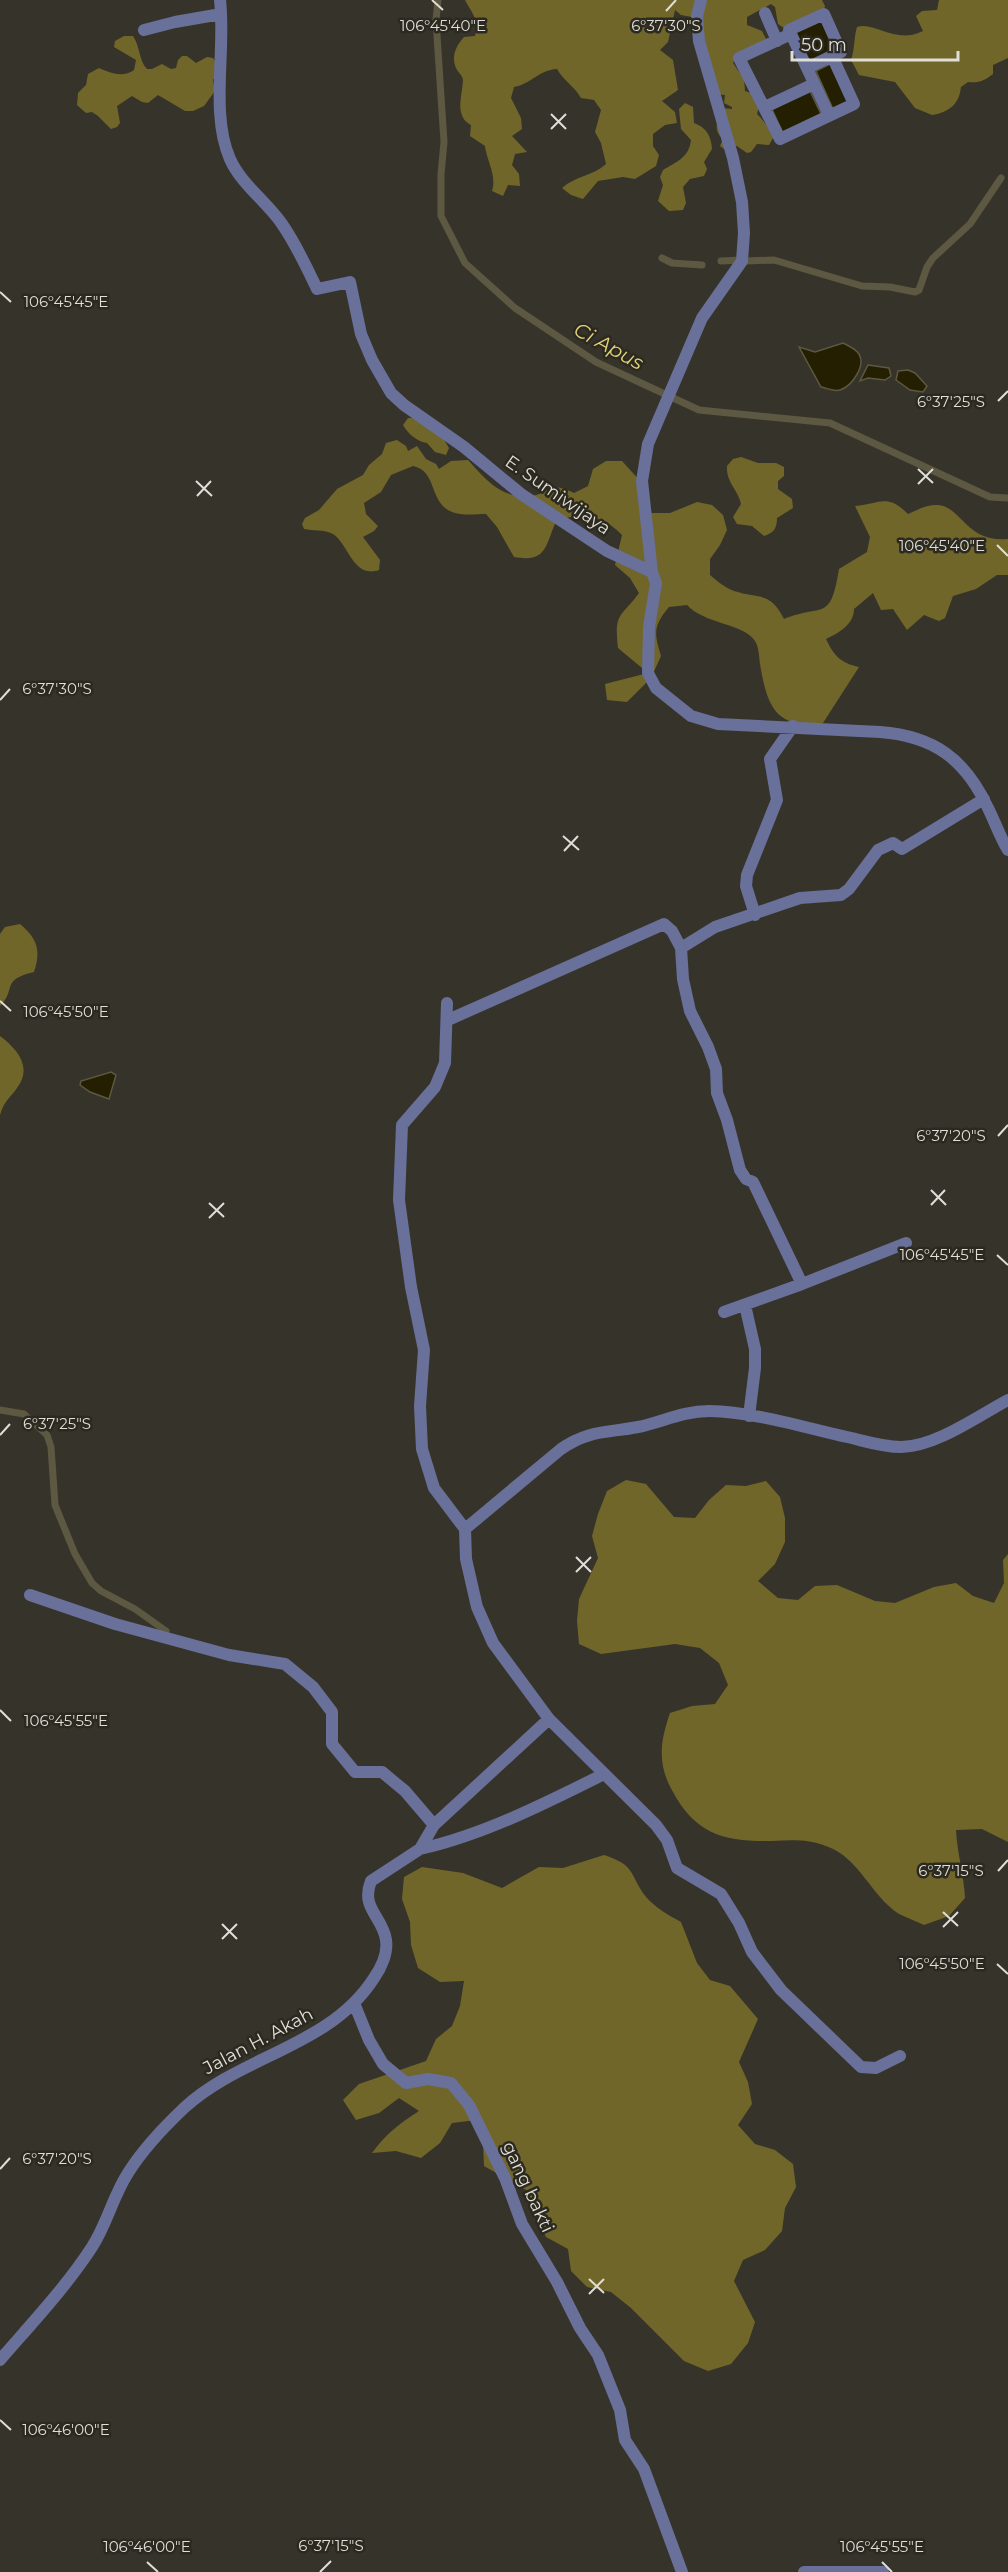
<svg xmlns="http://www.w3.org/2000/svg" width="1008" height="2572" viewBox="0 0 1008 2572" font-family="Montserrat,sans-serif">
<rect width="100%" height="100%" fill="#36342a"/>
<path fill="#71662a" d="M 465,0 L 822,0 L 825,6 L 824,9 L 784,28 L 778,24 L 775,7 L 771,4 L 747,17 L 747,25 L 762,31 L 767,41 L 735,59 L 733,63 L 744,79 L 745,91 L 756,95 L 759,106 L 757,114 C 764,121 770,129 773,138 L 769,145 L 757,144 L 751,152 L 747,153 L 737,146 L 724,149 L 720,146 L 723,139 C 712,130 718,119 721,108 L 732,109 L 732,107 L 724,103 L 725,95 L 717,94 L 692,17 L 681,15 L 675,10 L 668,42 L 660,50 L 673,60 L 678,90 L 662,101 L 675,112 L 677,123 L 665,125 L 653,134 L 653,146 L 659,155 L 656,166 L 635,179 L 623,177 L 598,181 L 583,199 L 571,195 L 562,188 C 575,176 593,176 606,164 L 601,143 L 595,132 L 601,110 L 594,100 L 581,98 C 574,86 564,81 557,69 C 539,70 531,84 514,87 L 511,98 L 521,118 L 522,129 L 512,136 L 527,152 L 515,154 L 512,165 L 519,174 L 520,186 L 508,185 L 503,196 L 492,191 C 497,175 487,162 485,146 L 470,136 L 471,125 C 454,116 462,96 463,81 C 463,75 458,73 456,68 C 451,56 456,46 464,37 L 475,36 C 480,21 472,13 465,0 Z
M 939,0 L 1008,0 L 1008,58 L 993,65 L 993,74 C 984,81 979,83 968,82 L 961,87 C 959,104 950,112 932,115 L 915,108 L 895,82 L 859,75 L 851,60 C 855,48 854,36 857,27 C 874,21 896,45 923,31 L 916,16 L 922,11 L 937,10 Z
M 124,36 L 133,36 C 140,46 139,61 147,69 L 152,69 L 162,64 L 171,69 L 176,68 L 178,60 L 182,56 L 187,56 L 196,63 L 207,57 L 213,58 L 216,63 L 216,75 L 213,80 L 215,91 L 204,106 L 193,111 L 185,111 L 158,95 L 148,103 L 142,102 L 132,96 L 117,106 L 120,123 L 117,127 L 111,129 L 98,116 L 92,112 L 86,113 L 77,105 L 78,93 L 86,85 L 88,74 L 99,68 C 110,73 123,78 134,70 L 136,60 L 114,47 L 115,41 Z
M 685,103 L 693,107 L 694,123 C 707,128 711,136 712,149 L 704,162 L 707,169 L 704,176 L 690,179 L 683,187 L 686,203 L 683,210 L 669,211 L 658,201 L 663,185 L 660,177 L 663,170 C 676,162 689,158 691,140 L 681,129 L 679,109 Z
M 408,418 L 413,418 L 443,438 L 449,448 L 446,455 L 435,452 L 427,443 C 418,442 408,434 403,425 Z
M 397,440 L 406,446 L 408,451 L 417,446 L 426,459 L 436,464 L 439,469 L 451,461 L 468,460 C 485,479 501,499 530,496 C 552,494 547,480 574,493 L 588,486 L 593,469 L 606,461 L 622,461 L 642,483 L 650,513 L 670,513 L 697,502 L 712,505 L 723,515 L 727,530 L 720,545 L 710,559 L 710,575 C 717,581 724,587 734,591 C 759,599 770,591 784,619 C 824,603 830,623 839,569 L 867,552 L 870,537 L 855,506 C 880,504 887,493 908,514 C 917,510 926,505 935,505 C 962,504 964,543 1008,539 L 1008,575 L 997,575 L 976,589 L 953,596 L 945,618 L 939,621 L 924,615 L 907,630 L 893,609 L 881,610 L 873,593 L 854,609 C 854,624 839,633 826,639 C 834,656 841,663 859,667 L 823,723 C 775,730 767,705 760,664 C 759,657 759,647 755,641 C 743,623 704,624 687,605 L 669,607 C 653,626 654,633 661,656 L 651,678 L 627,702 L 607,700 L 605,684 L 648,673 L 618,648 C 614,612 620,619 639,593 L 630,578 L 615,565 L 622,535 C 603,515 584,514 557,519 C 545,545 548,563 514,557 L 497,527 L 486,514 C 476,514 462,516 452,512 C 428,502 438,471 413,466 L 391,475 L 381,492 L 364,503 L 366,514 L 378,526 L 374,531 L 363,537 L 380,560 L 379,570 C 353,579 348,543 333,534 C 324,529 313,531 304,529 L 302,524 L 305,518 L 319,510 L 337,489 L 363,475 L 369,465 L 382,454 L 386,443 Z
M 741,457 L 758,463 L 776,463 L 784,467 L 784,476 L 778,481 L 778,489 L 792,499 L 793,508 L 777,518 C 777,528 774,533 764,536 L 752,526 L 737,524 L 733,517 L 741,504 C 738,489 726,483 727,466 L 733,459 Z
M 20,924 C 38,939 41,951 34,972 C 0,980 17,989 0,1006 L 0,934 L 5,927 Z
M 0,1036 C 17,1049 33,1067 17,1088 C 10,1098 4,1101 0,1115 Z
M 626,1480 L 646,1484 L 674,1517 L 695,1518 L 709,1500 L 726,1485 L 746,1486 L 766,1481 L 780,1497 L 785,1518 L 785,1542 L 775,1564 L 758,1581 L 778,1598 L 798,1600 L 815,1586 L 837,1585 L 875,1601 L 895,1603 L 934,1587 L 956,1583 L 973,1596 L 994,1603 L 1004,1583 L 1003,1560 L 1008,1554 L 1008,1842 L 982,1829 L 956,1830 C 957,1853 964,1875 965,1898 L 949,1916 L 924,1925 C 916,1921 907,1918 899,1914 C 870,1895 860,1858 826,1846 C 809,1839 791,1840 772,1841 C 726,1842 696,1835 673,1792 C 657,1764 660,1742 670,1713 L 692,1706 L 715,1704 L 728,1685 L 719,1663 L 700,1648 L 675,1644 L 601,1654 L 579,1644 L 577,1621 L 579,1599 L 598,1558 L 592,1536 L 598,1514 L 607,1491 Z
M 604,1855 C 637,1866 628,1873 646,1897 C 656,1908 668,1915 681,1922 L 697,1963 L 710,1980 L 730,1986 L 758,2019 L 739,2062 L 748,2082 L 752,2104 L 738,2125 L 755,2144 L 775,2150 L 793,2164 L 796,2187 L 785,2208 L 782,2231 L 765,2250 L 743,2260 L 734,2281 L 755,2322 L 748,2343 L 731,2364 L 708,2371 L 684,2361 L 631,2308 L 611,2292 L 587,2287 L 571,2271 L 568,2249 L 546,2237 L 535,2215 L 528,2191 L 484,2166 L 483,2142 L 477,2120 L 452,2123 L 440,2143 L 421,2158 L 396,2151 L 372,2153 C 387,2133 399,2124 419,2111 L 399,2098 L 379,2113 L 356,2120 L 343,2100 L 359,2084 L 426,2061 L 436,2039 L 452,2026 L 460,2006 L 464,1981 L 440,1982 L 418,1968 L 411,1945 L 410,1922 L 402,1899 L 404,1877 L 422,1867 L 463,1873 L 502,1888 L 539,1867 L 563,1868 Z"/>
<path fill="#251f01" stroke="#5d5841" stroke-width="1.5" d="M 820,18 L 836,51 L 809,63 L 794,31 Z
M 832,63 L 850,101 L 833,109 L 816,71 Z
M 809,89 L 821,114 L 783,133 L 771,107 Z
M 843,343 C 849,346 856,349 859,354 C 866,366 852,386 840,390 C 834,392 827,388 821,387 L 799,347 L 815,352 Z
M 868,365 L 889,368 L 891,376 L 885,380 L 868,378 L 860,381 Z
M 908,370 L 915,373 L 927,386 L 923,392 L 910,390 L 896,380 L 898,371 Z
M 111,1072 L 116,1075 L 109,1099 L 90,1092 L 80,1085 L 81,1081 Z"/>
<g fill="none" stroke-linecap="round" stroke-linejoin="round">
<path stroke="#5d5841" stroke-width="7" d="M 438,0 L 436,20 L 444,142 L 441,174 L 441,216 L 465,263 L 515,308 L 596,362 L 699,410 L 830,423 L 990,497 L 1008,498
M 662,258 L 672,263 L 702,265
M 721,261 L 741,260
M 746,261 L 774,260 L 862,286 L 890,287 L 915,292 L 919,290 L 927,267 L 933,258 L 970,224 L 1001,178
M 0,1410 L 24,1414 L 47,1435 L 51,1447 L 55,1505 L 75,1554 L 92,1583 L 101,1591 L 135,1609 L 166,1631"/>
<path stroke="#697099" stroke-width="12" d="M 220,0 C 226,50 210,114 230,159 C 241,184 267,202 282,224 C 296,244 306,266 317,289 L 350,282 L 361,334 L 372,360 L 391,393 L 404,405 L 464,447 L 521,494 L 607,551 L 652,572 L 656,583 L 649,627 L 648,673 L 656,688 L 691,716 L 718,724 L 880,732 C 934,736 965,759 988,808 C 995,822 1000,837 1008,850
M 765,13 L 777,41
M 144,30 L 175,22 L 221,14
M 791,34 L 739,58 L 780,139 L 854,104 L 832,56 L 841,52 L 824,14 L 789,30 L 791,34 L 829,115
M 807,68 L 832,56
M 765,107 L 814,84
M 652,572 L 642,481 L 648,444 L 702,318 L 742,261 L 744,233 L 742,202 L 733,158 L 699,41 L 697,16 L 701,0
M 755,915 L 746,886 L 747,875 L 777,800 L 770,759 L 793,726
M 681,948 L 715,927 L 800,898 L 841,895 L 849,889 L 878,850 L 893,843 L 902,849 L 984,799
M 447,1003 L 445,1063 L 435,1087 L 402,1125 L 399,1200 L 411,1287 L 424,1350 L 420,1406 L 422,1449 L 434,1488 L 465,1529 L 466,1559 L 477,1607 L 493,1643 L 549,1719 L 656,1825 L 667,1840 L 677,1868 L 721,1894 L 739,1923 L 752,1952 L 781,1990 L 861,2067 L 876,2068 L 900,2056
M 448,1020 L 664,924 L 672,931 L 681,948 L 683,979 L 690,1011 L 708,1047 L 716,1069 L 717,1093 L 727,1120 L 740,1170 L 746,1179 L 753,1182 L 802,1284 L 906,1243
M 745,1305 L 755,1349 L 755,1368 L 749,1416
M 724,1312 L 802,1284
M 465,1529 L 561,1449 C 588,1430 607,1433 638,1427 C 662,1422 683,1411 709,1411 C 755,1412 802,1427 847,1437 C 865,1441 882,1447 901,1447 C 935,1447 978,1416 1008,1400
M 30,1595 L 115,1624 L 229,1655 L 285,1664 L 313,1687 L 332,1712 L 332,1744 L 355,1772 L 382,1772 L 405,1791 L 434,1825
M 420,1849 C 483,1835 546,1803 604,1774
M 354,2003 L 369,2040 L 383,2064 L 406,2083 L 428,2079 L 451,2083 L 469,2105 L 505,2178 L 522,2224 L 557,2282 L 580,2328 L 598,2355 L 620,2410 L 625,2440 L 644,2469 L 682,2572
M 0,2360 C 32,2323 66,2287 92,2247 C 107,2224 113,2196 128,2173 C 143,2149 164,2127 184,2108 C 241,2055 330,2047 374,1978 C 381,1968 388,1953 386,1940 C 383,1917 360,1908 371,1881 L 420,1849 L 434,1825 L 549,1719
M 804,2572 L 883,2572"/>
</g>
<path fill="none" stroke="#dfded7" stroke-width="2" d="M 432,0 L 443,10M 666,11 L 676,0M 551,114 L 566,129M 551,129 L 566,114M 0,292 L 11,302M 998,401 L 1008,391M 918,469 L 933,483M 196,481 L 212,496M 918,484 L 933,469M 197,496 L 211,481M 997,545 L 1008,556M 0,700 L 10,689M 563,836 L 579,850M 564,851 L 578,836M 0,1001 L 11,1011M 998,1136 L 1008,1125M 931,1190 L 946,1205M 209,1203 L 224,1217M 931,1205 L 945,1190M 209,1218 L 224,1203M 997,1255 L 1008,1265M 0,1435 L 10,1424M 576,1557 L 591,1572M 576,1572 L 591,1557M 0,1710 L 11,1721M 998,1871 L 1008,1860M 943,1912 L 958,1926M 222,1924 L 237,1939M 943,1927 L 958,1912M 222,1939 L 237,1924M 997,1964 L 1008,1974M 0,2169 L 10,2158M 589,2279 L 604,2293M 589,2294 L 604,2279M 0,2420 L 11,2430M 147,2562 L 158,2572M 882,2562 L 892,2572M 320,2572 L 331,2561"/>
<g text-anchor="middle" stroke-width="5" stroke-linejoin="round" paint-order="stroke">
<g font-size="18" fill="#dfded7" stroke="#2c2a20">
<text transform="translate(558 495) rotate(35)" y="6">E. Sumiwijaya</text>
<text transform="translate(258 2041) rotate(-28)" y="6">Jalan H. Akah</text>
<text transform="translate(528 2187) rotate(65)" y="6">gang bakti</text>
</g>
<g font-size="20" font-style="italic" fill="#e2d37a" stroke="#2c2a20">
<text transform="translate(609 346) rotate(29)" y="7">Ci Apus</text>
</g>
</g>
<g font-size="15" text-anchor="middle" fill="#dfded7" stroke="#2c2a20" stroke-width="5" stroke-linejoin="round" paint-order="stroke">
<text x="443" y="31">106°45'40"E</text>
<text x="666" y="31">6°37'30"S</text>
<text x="66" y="307">106°45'45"E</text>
<text x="951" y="407">6°37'25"S</text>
<text x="942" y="551">106°45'40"E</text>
<text x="57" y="694">6°37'30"S</text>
<text x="66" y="1017">106°45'50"E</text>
<text x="951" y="1141">6°37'20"S</text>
<text x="942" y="1260">106°45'45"E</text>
<text x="57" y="1429">6°37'25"S</text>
<text x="66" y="1726">106°45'55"E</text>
<text x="951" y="1876">6°37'15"S</text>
<text x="942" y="1969">106°45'50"E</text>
<text x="57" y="2164">6°37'20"S</text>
<text x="66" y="2435">106°46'00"E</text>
<text x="331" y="2551">6°37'15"S</text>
<text x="147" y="2552">106°46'00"E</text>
<text x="882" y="2552">106°45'55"E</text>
</g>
<path d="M792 51v9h166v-9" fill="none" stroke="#dfded7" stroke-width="3"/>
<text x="801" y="51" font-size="18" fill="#dfded7" stroke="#2c2a20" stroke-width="4.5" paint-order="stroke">50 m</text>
</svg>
